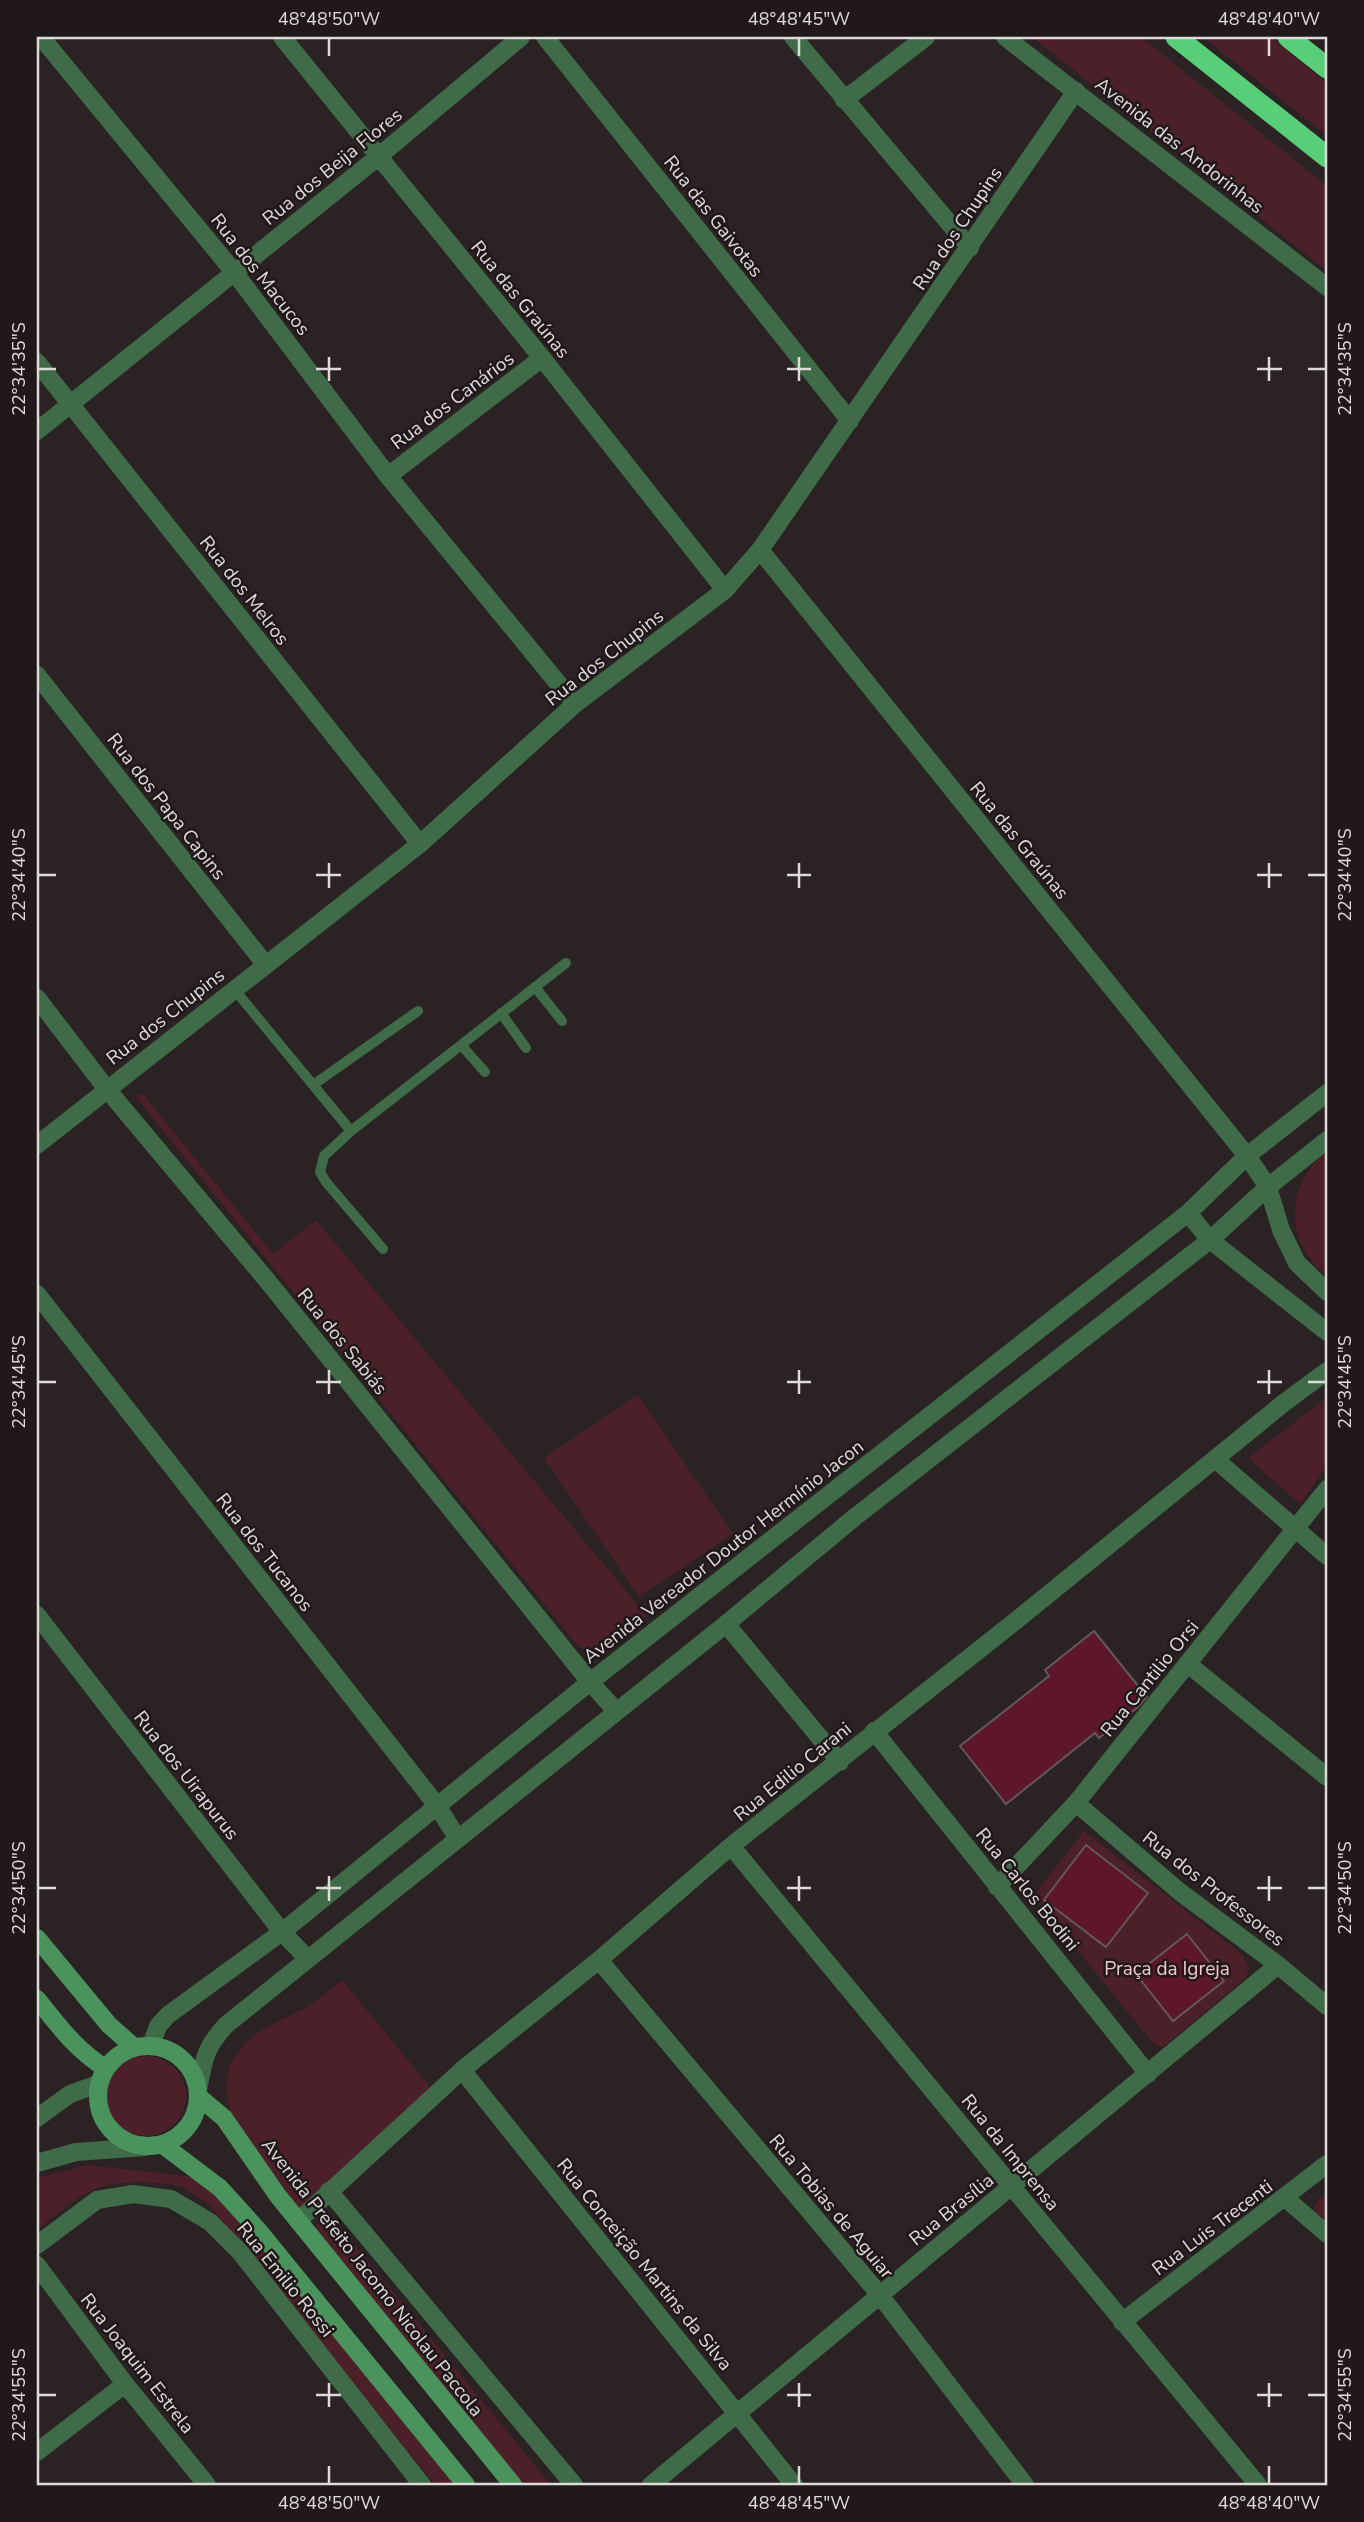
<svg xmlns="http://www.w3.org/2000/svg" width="1364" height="2522" viewBox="0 0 1364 2522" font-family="'Nunito Sans',sans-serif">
<rect width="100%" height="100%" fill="#2a2223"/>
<path fill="#4b2029" d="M 1032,37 L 1141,37 L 1327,186 L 1327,271 Z
M 1203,37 L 1270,37 L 1327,83 L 1327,136 Z
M 142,1093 L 273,1254 L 316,1220 L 647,1616 L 602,1654 L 590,1653 L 577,1645 L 136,1097 Z
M 1327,1151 L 1327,1276 C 1284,1242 1284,1186 1327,1151 Z
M 638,1395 L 733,1534 L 639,1597 L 544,1458 Z
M 1327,1397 L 1327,1466 L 1300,1504 L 1248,1458 Z
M 1084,1831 L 1243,1955 L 1249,1968 L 1245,1979 L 1163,2047 L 1153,2043 L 1033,1896 Z
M 342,1980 L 431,2088 L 300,2211 C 267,2169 192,2100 244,2045 C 259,2028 283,2019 303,2009 C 317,2001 330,1989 342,1980 Z
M106 2096a40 40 0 1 1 80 0a40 40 0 1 1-80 0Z
M 89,2165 L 188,2176 L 202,2184 L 228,2204 L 454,2485 L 435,2485 L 210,2206 C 203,2201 195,2194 187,2190 C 167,2180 117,2180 96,2189 C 74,2198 55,2216 37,2230 L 37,2178 Z
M 1327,2193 L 1327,2223 L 1318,2215 L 1314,2209 L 1316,2202 Z
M 324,2217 L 335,2221 L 551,2485 L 520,2485 L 317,2233 L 316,2227 L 318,2221 Z"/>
<path fill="#5d162a" stroke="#62595a" stroke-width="2" d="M 1094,1631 L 1147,1697 L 1138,1707 L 1099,1738 L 1095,1733 L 1006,1804 L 960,1746 L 1049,1676 L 1045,1670 Z
M 1086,1845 L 1148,1893 L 1106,1947 L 1044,1900 Z
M 1187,1934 L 1224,1981 L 1173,2021 L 1136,1974 Z"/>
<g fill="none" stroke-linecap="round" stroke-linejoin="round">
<path stroke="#406b49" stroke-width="10" d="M 535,987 L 562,1021
M 234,989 L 351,1131
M 501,1013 L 526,1048
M 461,1045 L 485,1072
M 313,1085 L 418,1011
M 383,1249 L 326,1182 L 320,1172 L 324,1156 L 351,1131 L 566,963"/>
<path stroke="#406b49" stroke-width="18" d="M 41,37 L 234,272 L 388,476 L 575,704
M 282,37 L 542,358 L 725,590
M 545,37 L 850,421
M 793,37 L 970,248
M 844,100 L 926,37
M 37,362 L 420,844
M 37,431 L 378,157 L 521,37
M 388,476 L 542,358
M 760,550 L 1247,1156
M 37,675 L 265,964
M 37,998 L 106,1088 L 270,1284 L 590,1682 L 616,1711
M 37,1145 L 420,844 L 575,704 L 725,590 L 760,550 L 1076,91
M 37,1294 L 438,1807 L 458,1839
M 1215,1459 L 1327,1556
M 37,1615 L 282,1932 L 307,1958
M 726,1624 L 840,1762
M 1188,1664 L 1327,1777
M 874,1731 L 1148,2074
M 1076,1803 L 1180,1892 L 1278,1965 L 1327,2006
M 731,1846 L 1258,2485
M 997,1887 L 1076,1803 L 1327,1489
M 599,1960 L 879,2294 L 1025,2485
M 462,2070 L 794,2485
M 329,2191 L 574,2485
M 1285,2198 L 1327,2234
M 298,2221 L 462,2070 L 599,1960 L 731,1846 L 1018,1619 L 1285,1402 L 1327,1371
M 37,2245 L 97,2200 L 133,2194 L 171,2199 L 210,2222 L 240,2252 L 422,2485
M 37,2265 L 125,2384 L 207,2485
M 1122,2322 L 1327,2164
M 37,2452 L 125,2384
M 651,2485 L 1278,1965"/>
<path stroke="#406b49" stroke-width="18" d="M 1005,37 L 1327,287
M 1247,1156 L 1268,1187 L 1281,1230 L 1297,1263 L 1327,1292
M 1188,1213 L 1210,1240 L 1327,1332
M 151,2045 L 158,2026 L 168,2015 L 282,1932 L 590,1682 L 1188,1213 L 1247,1156 L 1327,1093
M 198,2090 C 204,2059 204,2049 226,2025 L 726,1624 L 855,1517 L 1210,1240 L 1268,1187 L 1327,1140
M 37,2118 L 70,2094 L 98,2084
M 37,2163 L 76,2152 L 145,2147"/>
<path stroke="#4b935c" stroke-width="18" d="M 37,1938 L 109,2025 L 134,2047
M 37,1999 C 59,2026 75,2049 105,2068
M98 2096a50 50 0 1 1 100 0a50 50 0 1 1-100 0Z
M 199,2097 L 224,2118 L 278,2196 L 513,2485
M 163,2145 L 220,2188 L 258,2230 L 466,2485"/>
<path stroke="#58ce78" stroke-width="21" d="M 1176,37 L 1327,157
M 1288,37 L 1327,68"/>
</g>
<path fill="none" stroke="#e0dbdb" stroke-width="2.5" d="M 329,38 L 329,56M 799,38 L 799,56M 1269,38 L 1269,56M 329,357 L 329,381M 799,357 L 799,381M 1269,357 L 1269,381M 38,369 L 56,369M 316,369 L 341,369M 787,369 L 811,369M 1257,369 L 1282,369M 1308,369 L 1326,369M 329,863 L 329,888M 799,863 L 799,888M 1269,863 L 1269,888M 38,875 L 56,875M 316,875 L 341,875M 787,875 L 811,875M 1257,875 L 1282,875M 1308,875 L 1326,875M 329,1370 L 329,1394M 799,1370 L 799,1394M 1269,1370 L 1269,1394M 38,1382 L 56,1382M 316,1382 L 341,1382M 787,1382 L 811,1382M 1257,1382 L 1282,1382M 1308,1382 L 1326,1382M 329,1876 L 329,1901M 799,1876 L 799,1901M 1269,1876 L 1269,1901M 38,1888 L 56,1888M 316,1888 L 341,1888M 787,1888 L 811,1888M 1257,1888 L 1282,1888M 1308,1888 L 1326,1888M 329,2383 L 329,2407M 799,2383 L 799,2407M 1269,2383 L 1269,2407M 38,2395 L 56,2395M 316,2395 L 341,2395M 787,2395 L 811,2395M 1257,2395 L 1282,2395M 1308,2395 L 1326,2395M 329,2466 L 329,2484M 799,2466 L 799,2484M 1269,2466 L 1269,2484"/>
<g text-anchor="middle" stroke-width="5" stroke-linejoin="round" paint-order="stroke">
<g font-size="19" fill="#e0dbdb" stroke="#201819">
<text transform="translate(1180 145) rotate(38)" y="7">Avenida das Andorinhas</text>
<text transform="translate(332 166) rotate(-39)" y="7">Rua dos Beija Flores</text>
<text transform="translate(714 216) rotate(52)" y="7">Rua das Gaivotas</text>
<text transform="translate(957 228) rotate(-56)" y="7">Rua dos Chupins</text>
<text transform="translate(261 274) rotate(52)" y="7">Rua dos Macucos</text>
<text transform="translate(521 299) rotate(51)" y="7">Rua das Graúnas</text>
<text transform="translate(452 400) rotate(-37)" y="7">Rua dos Canários</text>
<text transform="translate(245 590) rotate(52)" y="7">Rua dos Melros</text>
<text transform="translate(604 657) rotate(-38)" y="7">Rua dos Chupins</text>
<text transform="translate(167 806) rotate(52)" y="7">Rua dos Papa Capins</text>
<text transform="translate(1020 840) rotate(51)" y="7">Rua das Graúnas</text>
<text transform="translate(165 1016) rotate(-38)" y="7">Rua dos Chupins</text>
<text transform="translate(343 1341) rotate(51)" y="7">Rua dos Sabiás</text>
<text transform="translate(723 1551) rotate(-38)" y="7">Avenida Vereador Doutor Hermínio Jacon</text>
<text transform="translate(265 1552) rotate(52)" y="7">Rua dos Tucanos</text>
<text transform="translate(1149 1678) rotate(-51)" y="7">Rua Cantilio Orsi</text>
<text transform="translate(792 1771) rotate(-39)" y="7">Rua Edilio Carani</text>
<text transform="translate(187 1775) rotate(52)" y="7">Rua dos Uirapurus</text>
<text transform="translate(1214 1888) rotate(38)" y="7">Rua dos Professores</text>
<text transform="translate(1028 1889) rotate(51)" y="7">Rua Carlos Bodini</text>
<text transform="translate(1011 2152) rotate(51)" y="7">Rua da Imprensa</text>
<text transform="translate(832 2206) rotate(50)" y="7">Rua Tobias de Aguiar</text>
<text transform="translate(951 2209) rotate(-39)" y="7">Rua Brasília</text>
<text transform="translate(1212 2227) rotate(-37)" y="7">Rua Luis Trecenti</text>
<text transform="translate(645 2264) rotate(51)" y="7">Rua Conceição Martins da Silva</text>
<text transform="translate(373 2277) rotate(52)" y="7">Avenida Prefeito Jacomo Nicolau Paccola</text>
<text transform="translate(286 2279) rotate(51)" y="7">Rua Emilio Rossi</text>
<text transform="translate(138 2363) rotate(52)" y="7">Rua Joaquim Estrela</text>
</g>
<g font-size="19" fill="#f5c7ce" stroke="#201819">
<text x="1167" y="1975">Praça da Igreja</text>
</g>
</g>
<rect width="1364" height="2522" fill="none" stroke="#201819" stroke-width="77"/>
<rect x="38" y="38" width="1288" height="2446" fill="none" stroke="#e0dbdb" stroke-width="2.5"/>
<g font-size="18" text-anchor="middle" fill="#e0dbdb">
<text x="329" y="25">48°48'50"W</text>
<text x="799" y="25">48°48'45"W</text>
<text x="1269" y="25">48°48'40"W</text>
<text transform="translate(19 369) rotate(-90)" y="6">22°34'35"S</text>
<text transform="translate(1345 369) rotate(-90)" y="6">22°34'35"S</text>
<text transform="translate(19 875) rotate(-90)" y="6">22°34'40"S</text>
<text transform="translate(1345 875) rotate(-90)" y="6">22°34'40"S</text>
<text transform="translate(19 1382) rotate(-90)" y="6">22°34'45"S</text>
<text transform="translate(1345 1382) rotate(-90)" y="6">22°34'45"S</text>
<text transform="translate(19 1888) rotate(-90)" y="6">22°34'50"S</text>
<text transform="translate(1345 1888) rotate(-90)" y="6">22°34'50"S</text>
<text transform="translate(19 2395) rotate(-90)" y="6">22°34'55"S</text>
<text transform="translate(1345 2395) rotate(-90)" y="6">22°34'55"S</text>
<text x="329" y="2509">48°48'50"W</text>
<text x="799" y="2509">48°48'45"W</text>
<text x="1269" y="2509">48°48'40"W</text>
</g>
</svg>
